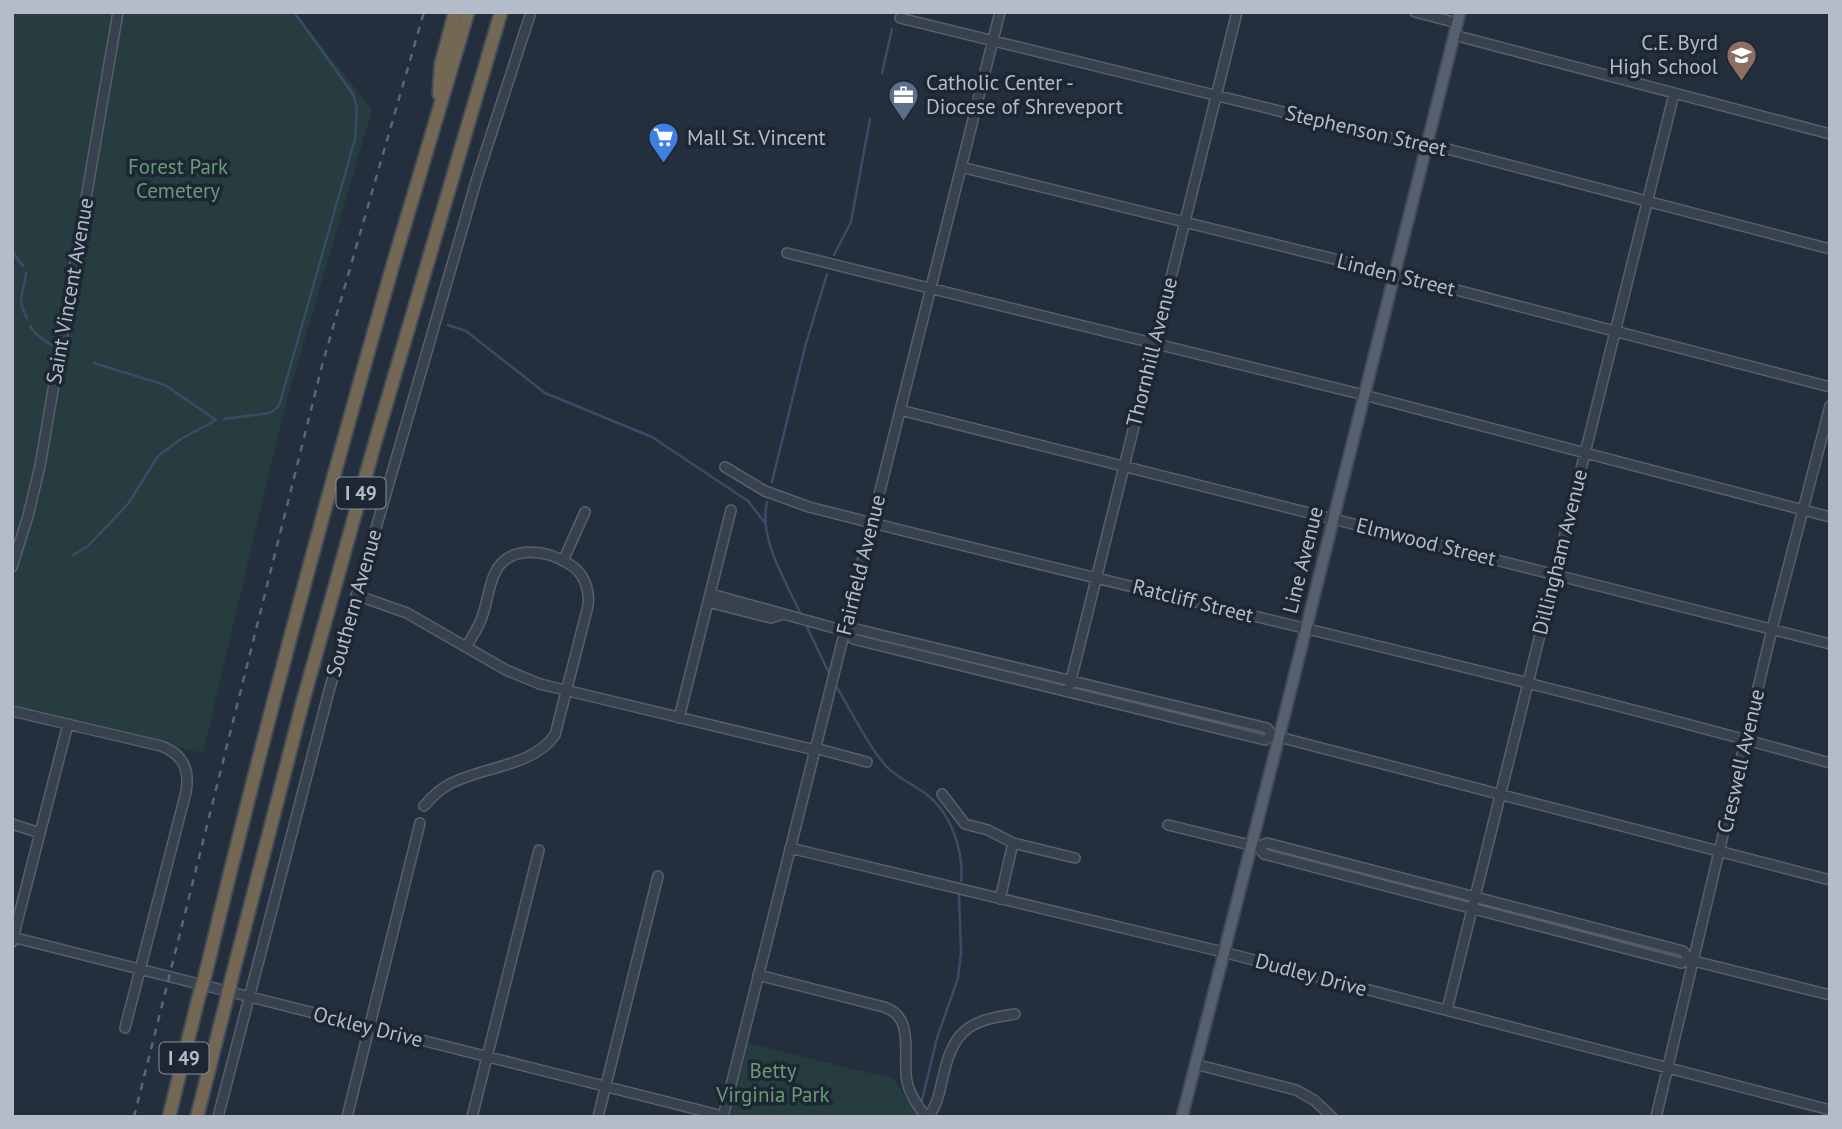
<svg xmlns="http://www.w3.org/2000/svg" width="1842" height="1129" viewBox="0 0 1842 1129" font-family="'PT Sans',sans-serif">
<rect width="100%" height="100%" fill="#242f3e"/>
<path fill="#263c3f" d="M 12,12 L 295,12 L 372,110 L 283,414 L 203,753 L 12,708 Z
M 748,1043 L 894,1079 L 918,1117 L 730,1117 Z"/>
<g fill="none" stroke-linecap="round" stroke-linejoin="round">
<path stroke="#394c67" stroke-width="2.5" d="M 882,73 L 892,29
M 12,251 L 23,266
M 834,255 L 851,222 L 870,119
M 26,272 C 25,293 15,296 27,318
M 448,325 L 466,331 L 545,393 L 652,437 L 748,501 L 765,523
M 30,326 L 37,335 L 53,346
M 224,419 L 270,413 L 279,406 L 355,139 L 357,108 L 353,94 L 294,12
M 772,482 L 805,347 L 827,274
M 767,502 C 758,539 787,583 802,617
M 73,555 L 88,546 L 128,504 L 158,456 L 181,439 L 216,420 L 165,385 L 94,363
M 805,623 L 831,677
M 834,683 C 851,709 865,742 886,766 C 897,778 913,784 926,794 C 951,812 964,852 961,881
M 922,1100 L 937,1038 L 958,978 L 961,953 L 959,893"/>
<defs>
<path id="minor" d="M 1415,12 L 1457,23
M 900,18 L 1414,144 L 1440,147 L 1830,249
M 1454,35 L 1830,134
M 961,167 L 1395,274 L 1830,387
M 787,253 L 1364,395 L 1830,517
M 900,410 L 1830,644
M 725,467 L 765,491 L 809,507 C 1149,594 1492,668 1830,763
M 563,561 L 585,512
M 12,567 L 28,516 L 40,466 L 118,12
M 711,594 L 845,631 L 851,632 L 856,629 L 1267,728 L 1272,735 L 1279,737 L 1830,880
M 356,595 L 407,613 L 506,670 L 540,684 L 815,750
M 708,602 L 771,618 L 780,615
M 851,632 L 853,639 L 1265,740 L 1272,735
M 1068,692 L 1237,12
M 12,711 L 161,746 C 183,754 190,770 186,792 L 125,1028
M 679,718 L 731,510
M 815,748 L 867,762
M 942,794 L 965,824 L 988,830 L 1013,843 L 1075,858
M 424,806 C 431,798 439,790 448,785 C 482,766 531,768 555,735 L 588,606 C 590,590 584,572 569,564 C 546,549 507,544 494,575 C 488,589 487,604 482,617 C 479,627 472,636 467,646
M 12,824 L 40,833
M 1168,825 L 1258,847 L 1264,854 L 1681,963 L 1690,960 L 1830,995
M 1258,847 L 1267,843 L 1683,951 L 1690,960
M 790,848 L 1223,952 L 1830,1110
M 1000,899 L 1013,843
M 12,937 L 723,1116
M 12,942 L 68,724
M 758,975 L 884,1007 C 916,1017 902,1056 907,1082 C 910,1095 918,1106 926,1117
M 1447,1010 L 1674,94
M 1195,1064 L 1296,1090 L 1314,1100 L 1332,1117
M 218,1117 L 329,691 L 477,178 L 531,12
M 347,1117 L 420,823
M 472,1117 L 539,850
M 598,1117 L 658,876
M 723,1117 L 1000,12
M 928,1117 C 937,1106 939,1094 942,1081 C 953,1032 965,1021 1015,1014
M 1656,1117 L 1772,629 L 1830,406"/>
<path id="major" d="M 1182,1117 L 1279,737 L 1460,12"/>
<path id="highway" d="M 439,94 L 441,64 L 455,12
M 206,972 C 263,733 327,496 394,261 C 418,178 444,95 468,12
M 232,977 L 303,701 L 376,439 L 501,12
M 169,1117 L 198,1000
M 197,1117 L 225,1006"/>
</defs>
<use href="#minor" stroke="#565f6c" stroke-width="12"/>
<use href="#major" stroke="#414a57" stroke-width="14"/>
<use href="#highway" stroke="#434c59" stroke-width="16"/>
<use href="#minor" stroke="#38414e" stroke-width="9"/>
<use href="#major" stroke="#56606e" stroke-width="10"/>
<use href="#highway" stroke="#746855" stroke-width="12"/>
<path stroke="#5a6575" stroke-width="2.5" stroke-dasharray="7 7" stroke-linecap="butt" d="M 134,1117 L 323,362 L 424,12"/>
<defs>
<path id="highway-bridge" d="M 198,1000 L 206,972
M 225,1006 L 232,977"/>
</defs>
<use href="#highway-bridge" stroke="#434c59" stroke-width="16" stroke-linecap="butt"/>
<use href="#highway-bridge" stroke="#746855" stroke-width="12"/>
</g>
<defs>
<symbol id="school-pin" viewBox="-11 -11 22 30"><path d="M0 17L-7.5 6A9.5 9.5 0 1 1 7.5 6Z" fill="#8d6e63" stroke="#1d2633"/><path d="M0-5L7-2L0 1L-7-2ZM-4 1L0 2.5L4 1V4Q0 6-4 4Z" fill="#fff"/></symbol>
<symbol id="office-pin" viewBox="-11 -11 22 30"><path d="M0 17L-7.5 6A9.5 9.5 0 1 1 7.5 6Z" fill="#5c6f8a" stroke="#1d2633"/><path d="M-6-3h4V-5.5h4V-3h4V5H-6ZM-1-4.5V-3h2v-1.5ZM-6 0V1H6V0Z" fill="#fff"/></symbol>
<symbol id="supermarket-pin" viewBox="-11 -11 22 30"><path d="M0 17L-7.5 6A9.5 9.5 0 1 1 7.5 6Z" fill="#3f7fe0" stroke="#1d2633"/><path d="M-6-5.5h2.5l.6 2H6L4.5 2H-2.5L-4.4-4H-6ZM-1.5 3.2a1.3 1.3 0 1 0 .1 0ZM3 3.2a1.3 1.3 0 1 0 .1 0Z" fill="#fff"/></symbol>
</defs>
<g fill-rule="evenodd">
<use href="#school-pin" x="1724" y="38" width="35" height="47"/>
<use href="#office-pin" x="886" y="78" width="35" height="47"/>
<use href="#supermarket-pin" x="646" y="120" width="35" height="47"/>
</g>
<g text-anchor="middle" stroke-width="7" stroke-linejoin="round" paint-order="stroke">
<g fill="#1d2633" stroke="#878f9c" stroke-width="2">
<rect x="336.5" y="477.5" width="49" height="31" rx="5"/>
<rect x="159.5" y="1042.5" width="49" height="31" rx="5"/>
</g>
<g font-size="19" font-weight="bold" fill="#b4bcc9">
<text x="361" y="500">I 49</text>
<text x="184" y="1065">I 49</text>
</g>
<g font-size="21" fill="#b4bcc9" stroke="#1d2633" text-anchor="start">
<text x="1718" y="50" text-anchor="end">C.E. Byrd<tspan x="1718" dy="24">High School</tspan></text>
<text x="926" y="90">Catholic Center -<tspan x="926" dy="24">Diocese of Shreveport</tspan></text>
<text x="687" y="145">Mall St. Vincent</text>
</g>
<g font-size="21" fill="#b4bcc9" stroke="#1d2633">
<text transform="translate(1366 131) rotate(13)" y="7">Stephenson Street</text>
<text transform="translate(1396 275) rotate(14)" y="7">Linden Street</text>
<text transform="translate(70 291) rotate(-80)" y="7">Saint Vincent Avenue</text>
<text transform="translate(1152 352) rotate(-76)" y="7">Thornhill Avenue</text>
<text transform="translate(1426 542) rotate(14)" y="7">Elmwood Street</text>
<text transform="translate(1560 552) rotate(-76)" y="7">Dillingham Avenue</text>
<text transform="translate(1303 560) rotate(-76)" y="7">Line Avenue</text>
<text transform="translate(861 565) rotate(-76)" y="7">Fairfield Avenue</text>
<text transform="translate(1193 601) rotate(14)" y="7">Ratcliff Street</text>
<text transform="translate(354 603) rotate(-74)" y="7">Southern Avenue</text>
<text transform="translate(1741 761) rotate(-77)" y="7">Creswell Avenue</text>
<text transform="translate(1311 975) rotate(15)" y="7">Dudley Drive</text>
<text transform="translate(368 1027) rotate(14)" y="7">Ockley Drive</text>
</g>
<g font-size="21" fill="#6b9a76" stroke="#1d2633">
<text x="178" y="174">Forest Park<tspan x="178" dy="24">Cemetery</tspan></text>
<text x="773" y="1078">Betty<tspan x="773" dy="24">Virginia Park</tspan></text>
</g>
</g>
<rect width="1842" height="1129" fill="none" stroke="#b4bcc9" stroke-width="28"/>
</svg>
